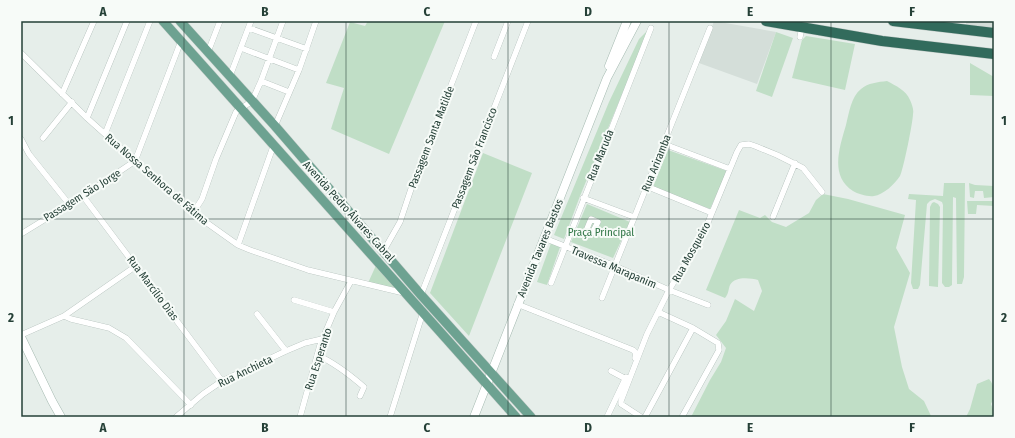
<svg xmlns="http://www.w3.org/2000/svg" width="1015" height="438" viewBox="0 0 1015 438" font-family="'Fira Sans Condensed',sans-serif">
<rect width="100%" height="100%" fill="#e6eeea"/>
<path fill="#d4ded9" d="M 714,21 L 776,32 L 757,84 L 699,63 Z
M 966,21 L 994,21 L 994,30 L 966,27 Z"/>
<path fill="#c0dec6" d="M 368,21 L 445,21 L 389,154 L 331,129 L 344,88 L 326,83 L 350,22 L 365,26 Z
M 649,29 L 580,196 L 564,239 L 554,235 L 609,102 L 639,39 Z
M 776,32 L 793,38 L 772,97 L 756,91 Z
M 806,36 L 855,44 L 845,90 L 792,78 L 802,40 Z
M 970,63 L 994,77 L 994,96 L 970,95 Z
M 887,81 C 896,86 906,90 910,100 C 912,104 914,110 913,114 C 913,122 903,171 900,176 C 895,184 883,195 874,196 C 868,197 858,194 853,191 C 829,176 840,146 846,125 C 849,113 851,97 861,89 C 868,83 878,82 887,81 Z
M 668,150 L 727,171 L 710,209 L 653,187 Z
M 483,153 L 532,173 L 469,336 L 430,293 Z
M 944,183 L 965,183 L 964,277 L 962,284 L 957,284 L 956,198 L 953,197 L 952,283 L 952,285 L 949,287 L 945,287 L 942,283 L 943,205 L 942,202 L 935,199 L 930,201 L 927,204 L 920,285 L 918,289 L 913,289 L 911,283 L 916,200 L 908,199 L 909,194 L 943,196 Z
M 969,183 L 975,185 L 994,186 L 994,197 L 984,198 L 983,191 L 975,191 L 974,198 L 970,197 Z
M 823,194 L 848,199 L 905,215 L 896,248 L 910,273 L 894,327 L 902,367 L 909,389 L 924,401 L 931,416 L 934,417 L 691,417 L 710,380 L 721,362 L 726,348 L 716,335 L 726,321 L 735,299 L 754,311 L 762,291 L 758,280 C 750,278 735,276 730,285 C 728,290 729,293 725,298 L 706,290 L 739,210 L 760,218 L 765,215 L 772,222 L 786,227 L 809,213 L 816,200 Z
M 967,201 L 994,201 L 994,206 L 977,205 L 976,214 L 968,214 Z
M 934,202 L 938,204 L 940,207 L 938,287 L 929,286 L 930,207 L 932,203 Z
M 587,204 L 630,222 L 613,258 L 571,242 Z
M 551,243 L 560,247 L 547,285 L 537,282 Z
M 378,261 L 407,294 L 368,283 Z
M 989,379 C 995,386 996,395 991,404 L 994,412 L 994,417 L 966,417 L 970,409 L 977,384 Z"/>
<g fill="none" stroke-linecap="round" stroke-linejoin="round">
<defs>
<path id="street" d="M 249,28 L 307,49
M 800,37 L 802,27
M 241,48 L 299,70
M 208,52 L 220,21
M 21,53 L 87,118 L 193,213 L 238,245 L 250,250 L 308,270 L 404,293
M 494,57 L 508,21
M 230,76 L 251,21
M 261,81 L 289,92
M 62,94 L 94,21
M 87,118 L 127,21
M 275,126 L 299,70 L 316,21
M 105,134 L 150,21
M 43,138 L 72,102
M 21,139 L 29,154 L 69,204
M 664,144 L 730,169
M 646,186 L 712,213
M 83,196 L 222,381
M 583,198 L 634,217
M 193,213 L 202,199 L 216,159 L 236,112 L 252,101 L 261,81 L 283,21
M 773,217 L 795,163
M 591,219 L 598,222 L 592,233 L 586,231 Z
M 21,234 L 83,196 L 135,161 L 181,41
M 544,238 L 615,266 L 669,290 L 708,305
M 238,245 L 274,144
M 383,252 L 400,222 L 413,183 L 476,21
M 551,283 L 651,28
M 421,295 L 528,21
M 602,298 L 710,28
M 294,300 L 334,312
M 517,304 L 633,350 L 636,353 L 635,358
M 658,312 L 693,328 L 718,343 L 719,350 L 682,417
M 257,314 L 286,351
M 64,316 L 136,266
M 21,335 L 64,316 L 71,319 L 109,328 L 126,338 L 191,405
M 317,355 C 335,363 349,374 364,387 L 360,396
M 611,371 L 626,379
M 176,417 L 203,394 L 222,381 L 286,351 L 305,343 L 322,339
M 300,417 L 320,345 L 334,312 L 351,281
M 390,417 L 423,312
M 607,417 L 626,377
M 641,417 L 621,404 L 621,401 L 647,334 L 669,290 L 702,237 L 737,152 L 741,145 L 749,144 L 755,146 L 777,155 L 803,168 L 822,192
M 645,417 L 693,328"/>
<path id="secondary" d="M 609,66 L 627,21
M 21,337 L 52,401 L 61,417
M 474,417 L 607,78 L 637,21"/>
<path id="primary" d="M 163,21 L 516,417
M 180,21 L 275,126 L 421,295 L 531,417"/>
<path id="highway" d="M 766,21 L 882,41 L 994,54
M 893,21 L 994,33"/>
</defs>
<use href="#street" stroke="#a8b6b1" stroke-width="6"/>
<use href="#secondary" stroke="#a5bab1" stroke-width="9"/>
<use href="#primary" stroke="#c2cac7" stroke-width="10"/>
<use href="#highway" stroke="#c2cac7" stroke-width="11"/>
<use href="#street" stroke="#fff" stroke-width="5.5"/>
<use href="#secondary" stroke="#fff" stroke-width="8"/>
<use href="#primary" stroke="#6da291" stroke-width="9"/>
<use href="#highway" stroke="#326b5c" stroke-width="10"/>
</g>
<path fill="none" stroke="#254037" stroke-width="1" stroke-opacity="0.55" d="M 184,21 L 184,417M 346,21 L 346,417M 508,21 L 508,417M 669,21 L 669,417M 831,21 L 831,417M 21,219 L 994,219"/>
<g text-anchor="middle" stroke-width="4" stroke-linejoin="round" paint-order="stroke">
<g font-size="11" fill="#254037" stroke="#f7fbf8">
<text transform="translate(431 137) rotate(-69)" y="4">Passagem Santa Matilde</text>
<text transform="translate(600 155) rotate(-68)" y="4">Rua Maruda</text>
<text transform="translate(474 158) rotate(-69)" y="4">Passagem São Francisco</text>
<text transform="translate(656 163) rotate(-68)" y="4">Rua Ariramba</text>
<text transform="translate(157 179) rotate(41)" y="4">Rua Nossa Senhora de Fátima</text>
<text transform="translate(82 195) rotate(-32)" y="4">Passagem São Jorge</text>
<text transform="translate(349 211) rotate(48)" y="4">Avenida Pedro Álvares Cabral</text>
<text transform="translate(540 248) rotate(-68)" y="4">Avenida Tavares Bastos</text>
<text transform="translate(691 252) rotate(-61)" y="4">Rua Mosqueiro</text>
<text transform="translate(614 267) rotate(23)" y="4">Travessa Marapanim</text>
<text transform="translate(153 288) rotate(53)" y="4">Rua Marcílio Dias</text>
<text transform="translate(318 359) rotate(-72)" y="4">Rua Esperanto</text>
<text transform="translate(245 371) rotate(-26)" y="4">Rua Anchieta</text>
</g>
<g font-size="11" fill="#317647" stroke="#f7fbf8">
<text x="601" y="236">Praça Principal</text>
</g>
</g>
<rect width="1015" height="438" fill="none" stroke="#f7fbf8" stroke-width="44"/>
<rect x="22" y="22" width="971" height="394" fill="none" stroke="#254037" stroke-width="1.5"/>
<g font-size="13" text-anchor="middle" font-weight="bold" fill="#254037">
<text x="103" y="16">A</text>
<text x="265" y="16">B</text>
<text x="427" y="16">C</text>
<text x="588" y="16">D</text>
<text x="750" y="16">E</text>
<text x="912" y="16">F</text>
<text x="11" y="125">1</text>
<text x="1004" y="125">1</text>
<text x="11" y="322">2</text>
<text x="1004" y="322">2</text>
<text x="103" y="432">A</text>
<text x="265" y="432">B</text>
<text x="427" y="432">C</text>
<text x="588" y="432">D</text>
<text x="750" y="432">E</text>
<text x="912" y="432">F</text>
</g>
</svg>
